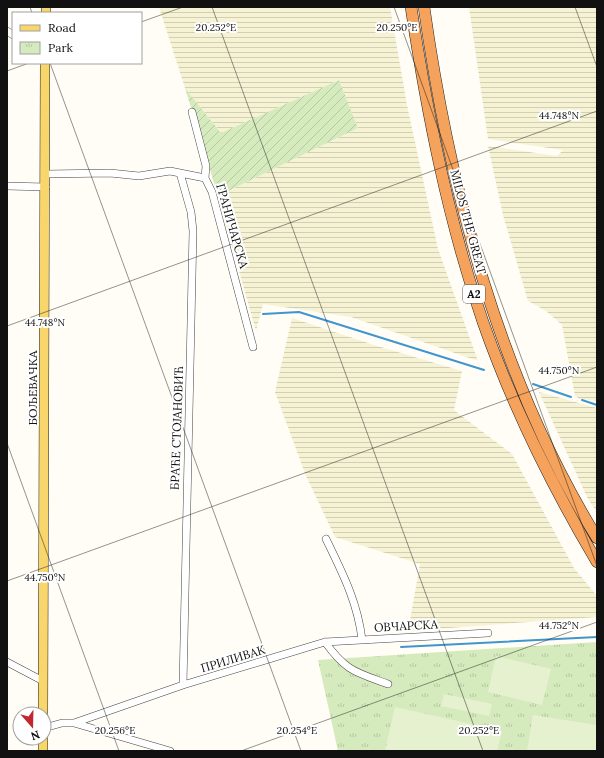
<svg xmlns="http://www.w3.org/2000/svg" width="604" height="758" viewBox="0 0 604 758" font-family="Lora,serif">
<defs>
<pattern id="farmland-rules" width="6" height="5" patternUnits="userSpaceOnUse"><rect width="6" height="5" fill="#f6f3d4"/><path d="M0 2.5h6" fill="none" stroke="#d2cfb5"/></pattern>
<pattern id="park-tufts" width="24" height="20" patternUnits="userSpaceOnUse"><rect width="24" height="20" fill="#d5ebbd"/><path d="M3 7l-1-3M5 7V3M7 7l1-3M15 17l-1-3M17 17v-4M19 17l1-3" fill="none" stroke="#b6c8a1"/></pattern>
<pattern id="garden-furrows" width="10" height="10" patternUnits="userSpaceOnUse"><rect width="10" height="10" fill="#d5ebbd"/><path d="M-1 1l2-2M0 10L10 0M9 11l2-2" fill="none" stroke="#b6c8a1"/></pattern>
</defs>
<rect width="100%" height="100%" fill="#fffdf5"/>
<path fill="url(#farmland-rules)" d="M 159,7 L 390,7 L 407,105 L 438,249 L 478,361 L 351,317 L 263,304 L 256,331 L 218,196 L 358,128 L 339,80 L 221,133 L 185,88 Z
M 469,7 L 597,7 L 597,401 L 580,399 L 575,396 L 562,325 L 546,311 L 528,301 L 503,215 L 488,146 L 557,156 L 563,150 L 488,139 Z
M 292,318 L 374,345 L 462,371 L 454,410 L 512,454 L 574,568 L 597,596 L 597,617 L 408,631 L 420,564 L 335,537 L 306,476 L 275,392 Z
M 539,392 L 597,408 L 597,513 L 587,497 Z"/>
<path fill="url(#park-tufts)" d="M 597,642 L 597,751 L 338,751 L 318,660 Z"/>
<path fill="url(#garden-furrows)" d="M 339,80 L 358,128 L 218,196 L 185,88 L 221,133 Z"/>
<path fill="#e6f2cf" d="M 496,656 L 551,669 L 542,705 L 488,692 Z
M 444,694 L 492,704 L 489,716 L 441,706 Z
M 395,707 L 502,731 L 497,751 L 385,751 Z
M 533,715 L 597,725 L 597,751 L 527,751 Z"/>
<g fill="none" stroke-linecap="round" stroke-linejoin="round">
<path stroke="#3f96cf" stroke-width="2" d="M 263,314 L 299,312 L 484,370
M 533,384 L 571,397
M 582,400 L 597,405
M 401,647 L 597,637"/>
<defs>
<path id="minor" d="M 7,31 L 13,35
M 192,112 L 206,166 L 205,178 L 212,192 L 253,347
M 180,173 L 191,212 L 193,231 L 183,685
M 46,174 L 110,173 L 139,176 L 170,171 L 205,178
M 7,186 L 46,187
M 326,539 C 342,572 358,603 362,640
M 325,642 C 346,671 355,672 388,684
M 7,662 L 43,681
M 74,723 L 183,685 L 325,642 L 488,633
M 44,728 L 62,723 L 74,723 L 170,751"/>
<path id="major" d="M 46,13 L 46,7
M 43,714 L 45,63
M 43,738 L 43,751"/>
<path id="highway" d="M 411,7 C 427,113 448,220 483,322 C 512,405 552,486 597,562
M 424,7 C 450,191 499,378 597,538"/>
</defs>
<use href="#minor" stroke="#444" stroke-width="8"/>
<use href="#major" stroke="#222" stroke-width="10"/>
<use href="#highway" stroke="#222" stroke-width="12"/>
<use href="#minor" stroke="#fff" stroke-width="7"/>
<use href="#major" stroke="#f9d66b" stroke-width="9"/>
<use href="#highway" stroke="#f5a25d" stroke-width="11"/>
</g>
<path fill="none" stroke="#111" stroke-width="1" stroke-opacity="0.45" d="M 30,7 L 32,13M 212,7 L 483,751M 394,7 L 597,566M 575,7 L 597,67M 141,22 L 183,7M 50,63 L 301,751M 7,71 L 29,63M 7,326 L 597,111M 7,443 L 119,751M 7,581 L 597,367M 241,751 L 597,622"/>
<g text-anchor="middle" stroke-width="4" stroke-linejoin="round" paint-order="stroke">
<rect fill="#fff" stroke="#585858" stroke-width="1" x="463" y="285" width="22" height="18" rx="3"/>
<g font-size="11" font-weight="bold" fill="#111">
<text x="474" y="298">A2</text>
</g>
<g font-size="12" fill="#111" stroke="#fff">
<text transform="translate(468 222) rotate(75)" y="4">MILOS THE GREAT</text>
<text transform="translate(232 226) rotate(74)" y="4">ГРАНИЧАРСКА</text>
<text transform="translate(33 388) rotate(-90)" y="4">БОЉЕВАЧКА</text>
<text transform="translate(177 428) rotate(-88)" y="4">БРАЋЕ СТОЈАНОВИЋ</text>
<text transform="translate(406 626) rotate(-3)" y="4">ОВЧАРСКА</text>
<text transform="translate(233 659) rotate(-17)" y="4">ПРИЛИВАК</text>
</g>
</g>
<g font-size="10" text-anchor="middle" fill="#111" stroke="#fff" stroke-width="4" stroke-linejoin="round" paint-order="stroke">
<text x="216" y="31">20.252°E</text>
<text x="397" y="31">20.250°E</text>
<text x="559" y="119">44.748°N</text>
<text x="45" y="326">44.748°N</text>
<text x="559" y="374">44.750°N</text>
<text x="45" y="581">44.750°N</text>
<text x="559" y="629">44.752°N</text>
<text x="115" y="734">20.256°E</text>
<text x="297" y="734">20.254°E</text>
<text x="479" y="734">20.252°E</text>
</g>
<rect width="604" height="758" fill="none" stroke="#111111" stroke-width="16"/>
<rect x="12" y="12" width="130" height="52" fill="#ffffff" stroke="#a0a0a0"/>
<rect x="20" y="25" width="20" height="6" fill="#f9d66b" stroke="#a0a0a0"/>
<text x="48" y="32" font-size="12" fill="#111111">Road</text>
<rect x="20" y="42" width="20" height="12" fill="url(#park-tufts)" stroke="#a0a0a0"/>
<text x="48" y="52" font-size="12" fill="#111111">Park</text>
<g transform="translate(32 726) rotate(160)"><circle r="19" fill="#ffffff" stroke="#a0a0a0"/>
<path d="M0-3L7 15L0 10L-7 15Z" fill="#c4262e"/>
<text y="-6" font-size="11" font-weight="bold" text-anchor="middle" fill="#111111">N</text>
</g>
</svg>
